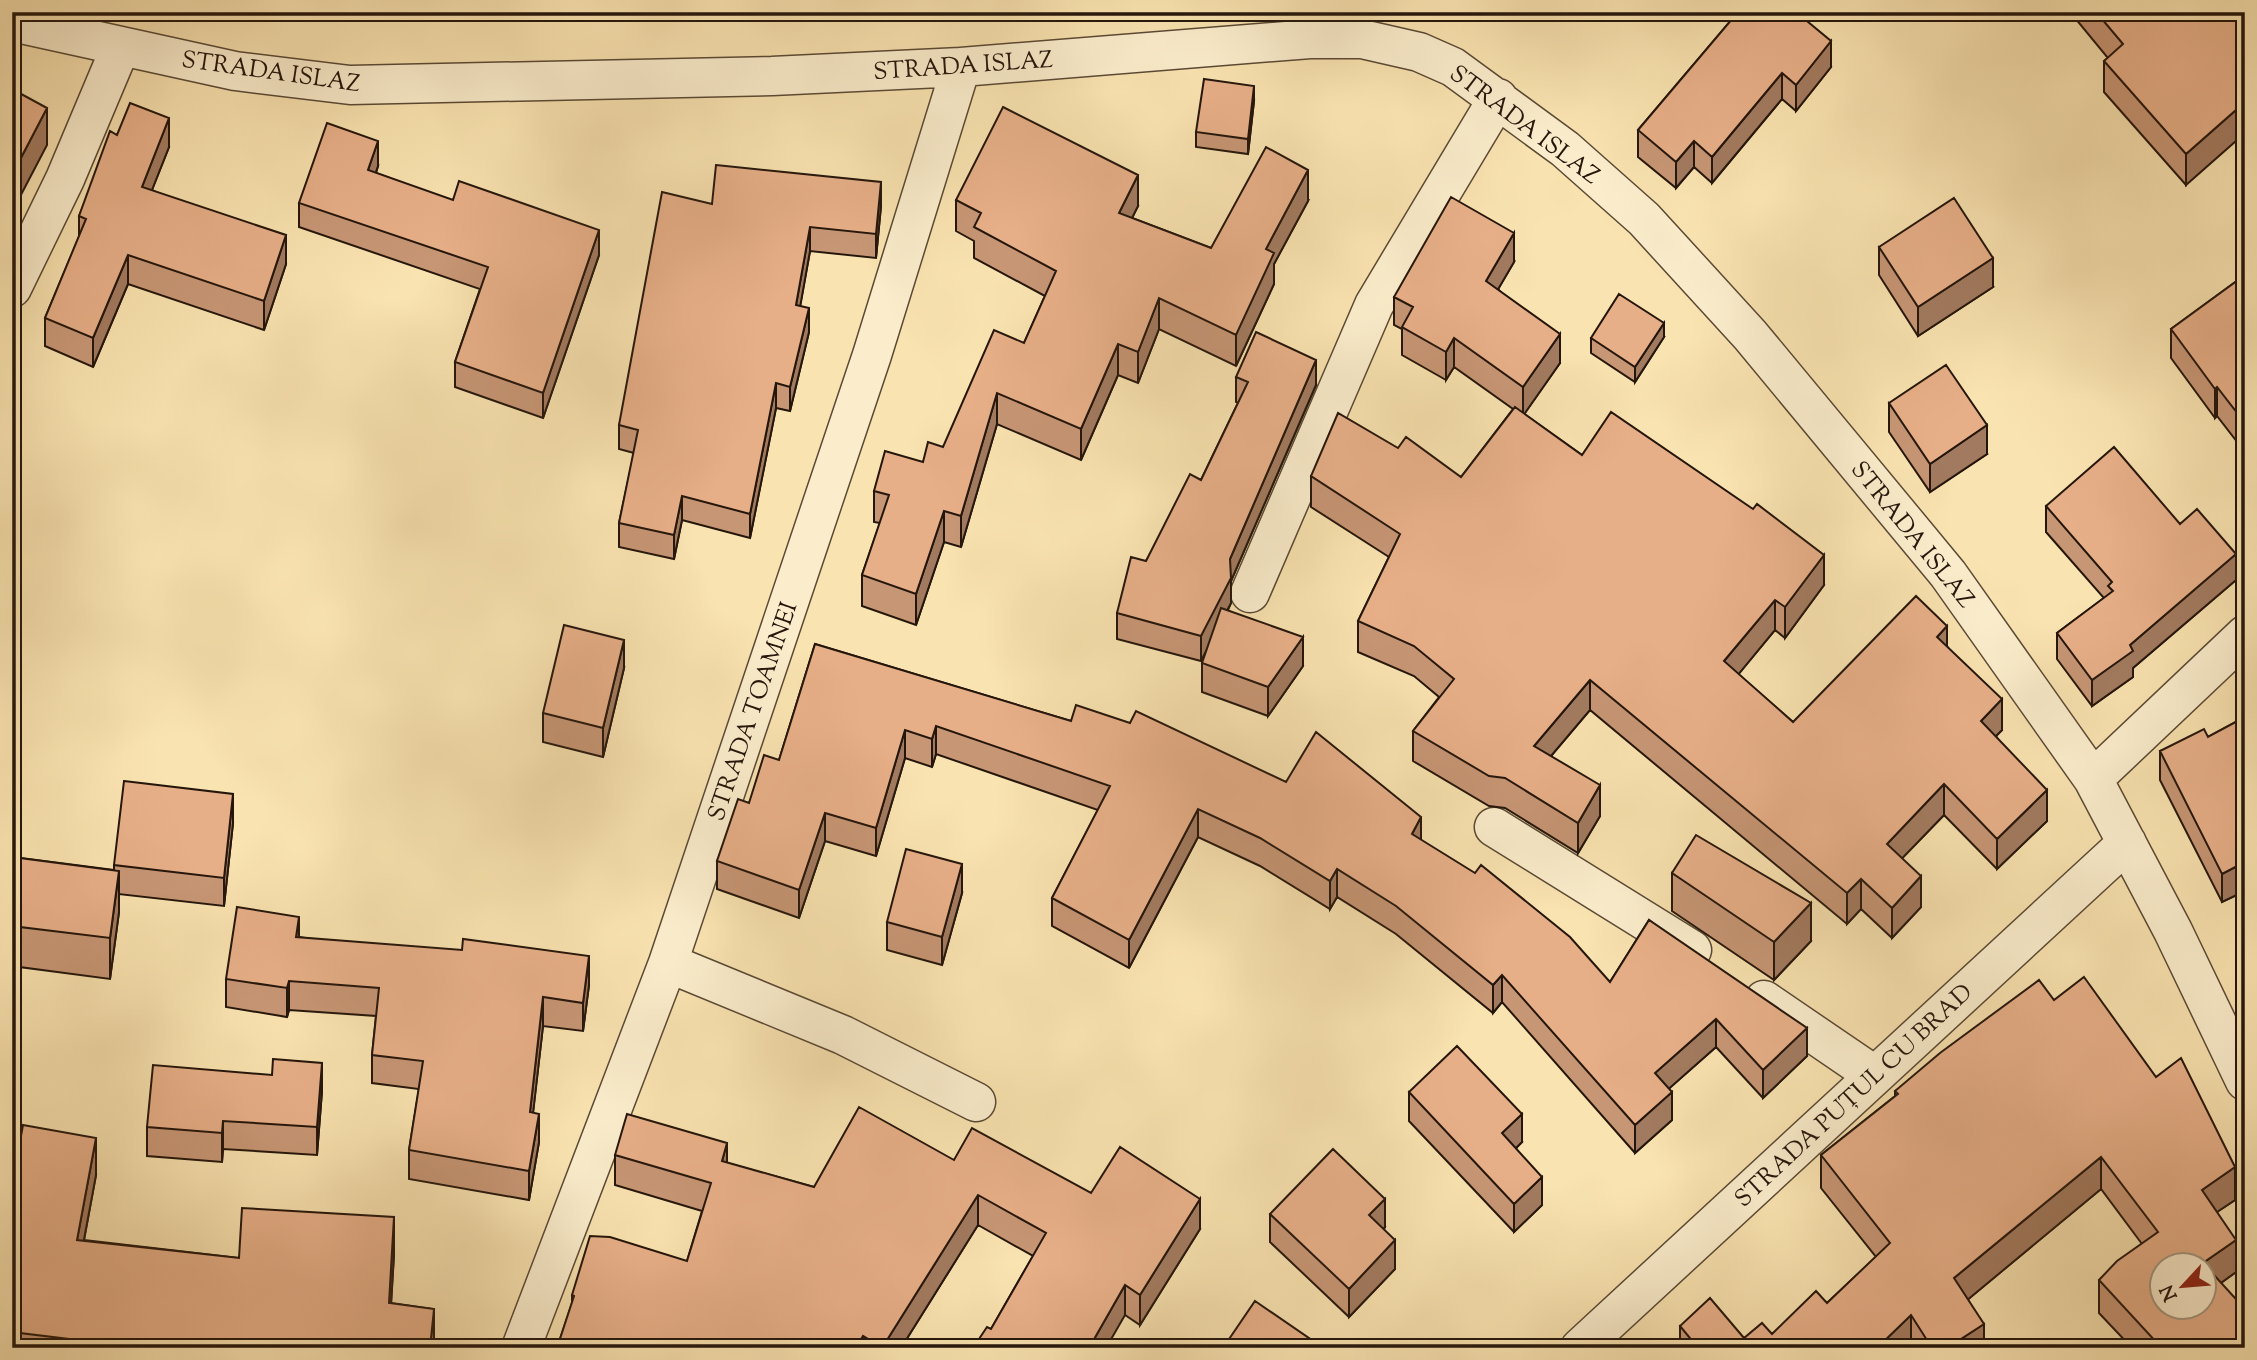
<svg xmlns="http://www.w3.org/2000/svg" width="2257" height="1360" viewBox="0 0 2257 1360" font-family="'Sorts Mill Goudy',serif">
<rect width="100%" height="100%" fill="#f9e3b0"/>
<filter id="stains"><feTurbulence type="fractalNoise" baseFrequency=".00286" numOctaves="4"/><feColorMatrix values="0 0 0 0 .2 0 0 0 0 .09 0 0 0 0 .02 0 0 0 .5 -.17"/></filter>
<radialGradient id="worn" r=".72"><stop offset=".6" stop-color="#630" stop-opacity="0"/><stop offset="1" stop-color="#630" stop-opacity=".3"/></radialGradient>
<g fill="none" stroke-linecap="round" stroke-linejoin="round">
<defs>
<path id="minor" d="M 12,22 L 235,71 L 350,85 L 772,76 L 961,67 L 1310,39 L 1362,39 L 1419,52 L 1453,67 L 1565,149 L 1644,219 L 1750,335 L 1948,574 L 2093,779 L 2173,931 L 2245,1081
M 12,288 L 65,179 L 121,46
M 1250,593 L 1374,305 L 1498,98
M 2093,779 L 2245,635
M 1494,827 L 1692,950
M 668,963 L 843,1035 L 976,1102
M 1764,1000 L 1874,1075
M 521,1348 L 668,963 L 872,355 L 961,67
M 1580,1348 L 2127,843"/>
</defs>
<use href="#minor" stroke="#5a4935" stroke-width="41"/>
<use href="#minor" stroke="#fbedcc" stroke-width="38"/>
</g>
<path fill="#c79675" stroke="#25160c" stroke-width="2" d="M 364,12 L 380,12 L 375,19 Z
M 1738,12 L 1831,67 L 1796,111 L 1782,99 L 1712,183 L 1694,167 L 1676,188 L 1638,157 L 1638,130 Z
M 2070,12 L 2245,12 L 2186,185 L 2104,92 L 2104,61 L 2108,58 Z
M 1254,101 L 1248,154 L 1196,147 L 1196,132 Z
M 117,135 L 169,147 L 152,190 L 286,264 L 264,330 L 128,284 L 93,367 L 45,346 L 45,318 L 79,237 L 79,216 Z
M 378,166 L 376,173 L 599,255 L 543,418 L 455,387 L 455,362 L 480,289 L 299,227 L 299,203 Z
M 956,200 L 1138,206 L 1132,218 L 1211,248 L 1308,201 L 1274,264 L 1274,284 L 1236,366 L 1159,329 L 1138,383 L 1118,375 L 1081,460 L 997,424 L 961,547 L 944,542 L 916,625 L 862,606 L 862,575 L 880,523 L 874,522 L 874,491 L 923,462 L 943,447 L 1024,343 L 1045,296 L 974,258 L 974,241 L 956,231 Z
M 712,204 L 881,206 L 876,258 L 810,251 L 800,306 L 809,332 L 790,411 L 776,408 L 750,538 L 682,520 L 674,559 L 619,547 L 619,523 L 634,453 L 619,449 L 619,425 Z
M 1879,247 L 1993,287 L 1918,336 L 1879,275 Z
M 1514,262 L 1498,289 L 1560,363 L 1524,414 L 1582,455 L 1824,585 L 1785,638 L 1775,630 L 1738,674 L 1793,722 L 1947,646 L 2002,730 L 1996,736 L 2047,821 L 1997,869 L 1944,815 L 1902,858 L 1921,907 L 1892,938 L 1861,909 L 1847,924 L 1590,710 L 1551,756 L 1600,816 L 1578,853 L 1505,808 L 1489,806 L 1413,761 L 1413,731 L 1439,697 L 1414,676 L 1358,652 L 1358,621 L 1389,557 L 1311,507 L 1311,476 L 1398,448 L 1461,477 L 1513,409 L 1454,367 L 1446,380 L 1402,355 L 1402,329 L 1394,325 L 1394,297 Z
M 2245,275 L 2245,452 L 2217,416 L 2215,418 L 2171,358 L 2171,329 Z
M 1664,337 L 1635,382 L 1591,353 L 1591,338 Z
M 1236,377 L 1316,385 L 1231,581 L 1231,603 L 1228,610 L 1303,666 L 1268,716 L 1202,692 L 1202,663 L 1207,649 L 1201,661 L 1117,639 L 1117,613 L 1146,561 L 1201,480 L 1238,403 L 1236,402 Z
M 1889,403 L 1987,454 L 1930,492 L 1889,432 Z
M 2046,506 L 2180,524 L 2236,580 L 2133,668 L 2133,677 L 2092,706 L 2057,659 L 2057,633 L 2104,598 L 2046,532 Z
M 815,644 L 1071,721 L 1286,782 L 1421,840 L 1610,982 L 1649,920 L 1807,1056 L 1763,1098 L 1716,1047 L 1668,1089 L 1672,1120 L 1635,1153 L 1502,1002 L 1493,1013 L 1396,934 L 1337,897 L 1330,909 L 1260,866 L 1198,837 L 1129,968 L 1052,926 L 1052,898 L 1098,810 L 936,754 L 932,767 L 905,758 L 876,856 L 825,841 L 799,918 L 717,889 L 717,861 L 749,803 L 779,760 Z
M 624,668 L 603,757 L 543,742 L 543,713 Z
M 2245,717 L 2245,891 L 2222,902 L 2160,780 L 2160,751 L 2208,737 Z
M 233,823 L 224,906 L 119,894 L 119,912 L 110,979 L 12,966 L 12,857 L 114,870 L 114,865 Z
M 1672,873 L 1811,941 L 1774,980 L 1672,911 Z
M 962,893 L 942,965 L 887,950 L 887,922 Z
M 299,937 L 589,985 L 583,1031 L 543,1026 L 533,1112 L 539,1142 L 529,1200 L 409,1179 L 409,1150 L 419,1089 L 372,1083 L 372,1055 L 376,1016 L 289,1010 L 287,1017 L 226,1007 L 226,979 Z
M 2054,1000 L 2235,1200 L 2217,1212 L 2236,1272 L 2221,1283 L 2245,1348 L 2132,1348 L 2099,1313 L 2099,1280 L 2142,1244 L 2101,1189 L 1968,1299 L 1984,1348 L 1680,1348 L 1680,1326 L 1744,1338 L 1772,1334 L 1827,1303 L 1876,1257 L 1821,1188 L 1821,1155 L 1895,1096 L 1895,1091 Z
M 12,1049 L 20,1079 L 16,1145 L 12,1145 Z
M 272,1075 L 322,1091 L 317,1155 L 223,1149 L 222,1162 L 147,1156 L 147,1127 Z
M 1409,1092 L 1522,1142 L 1516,1148 L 1542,1205 L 1514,1232 L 1409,1121 Z
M 615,1155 L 727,1163 L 814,1187 L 954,1160 L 1091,1193 L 1200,1229 L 1140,1325 L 1125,1315 L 991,1329 L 1033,1256 L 978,1225 L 901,1348 L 557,1348 L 572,1303 L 572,1295 L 687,1261 L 702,1211 L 615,1185 Z
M 96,1175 L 84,1240 L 239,1258 L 394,1254 L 391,1303 L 434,1309 L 434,1348 L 12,1348 L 12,1185 Z
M 1270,1214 L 1385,1227 L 1384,1229 L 1395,1269 L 1349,1317 L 1270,1242 Z"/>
<path fill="#a27a5f" stroke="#25160c" stroke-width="2" d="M 375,12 L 380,12 L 375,19 Z
M 1831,41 L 1831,67 L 1796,111 L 1796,85 Z
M 1782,73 L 1782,99 L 1712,183 L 1712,157 Z
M 1254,86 L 1254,101 L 1248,154 L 1248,139 Z
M 2245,102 L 2245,133 L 2186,185 L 2186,154 Z
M 47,108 L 47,145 L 12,212 L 12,175 Z
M 169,118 L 169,147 L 142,215 L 142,187 Z
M 378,141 L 378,166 L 368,195 L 368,170 Z
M 1694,141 L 1694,167 L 1676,188 L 1676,162 Z
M 1308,170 L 1308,201 L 1274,264 L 1274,284 L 1236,366 L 1236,335 L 1266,249 Z
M 1138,175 L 1138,206 L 1119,244 L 1119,213 Z
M 881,182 L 881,206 L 876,258 L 876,234 Z
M 810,227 L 810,251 L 796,330 L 796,305 Z
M 599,230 L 599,255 L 543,418 L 543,393 Z
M 1514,233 L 1514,262 L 1486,310 L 1486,281 Z
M 286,235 L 286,264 L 264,330 L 264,301 Z
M 128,255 L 128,284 L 93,367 L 93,338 Z
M 1993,258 L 1993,287 L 1918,336 L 1918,307 Z
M 1159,298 L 1159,329 L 1138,383 L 1138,352 Z
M 809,308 L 809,332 L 790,411 L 790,387 Z
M 1664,323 L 1664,337 L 1635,382 L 1635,367 Z
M 1560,334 L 1560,363 L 1523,416 L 1523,387 Z
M 1454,338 L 1454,367 L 1446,380 L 1446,352 Z
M 1118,344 L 1118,375 L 1081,460 L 1081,429 Z
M 1316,360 L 1316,385 L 1231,581 L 1231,603 L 1201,661 L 1201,636 L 1230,559 Z
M 776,383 L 776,408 L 750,538 L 750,514 Z
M 2217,387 L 2217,416 L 2215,418 L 2215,389 Z
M 997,393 L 997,424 L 961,547 L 961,516 Z
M 1987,425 L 1987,454 L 1930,492 L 1930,464 Z
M 682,496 L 682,520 L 674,559 L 674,535 Z
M 944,511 L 944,542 L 916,625 L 916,594 Z
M 2236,554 L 2236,580 L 2133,668 L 2133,677 L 2092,706 L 2092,680 L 2130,645 Z
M 1824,555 L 1824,585 L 1785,638 L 1785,607 Z
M 1775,600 L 1775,630 L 1724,692 L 1724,661 Z
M 1947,626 L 1947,657 L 1937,637 Z
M 1303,637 L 1303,666 L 1268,716 L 1268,687 Z
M 624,640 L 624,668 L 603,757 L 603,728 Z
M 1590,680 L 1590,710 L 1534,776 L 1534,746 Z
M 2002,699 L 2002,730 L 1981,751 L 1981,721 Z
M 936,726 L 936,754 L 932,767 L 932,739 Z
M 905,730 L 905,758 L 876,856 L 876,828 Z
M 1944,784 L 1944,815 L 1887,874 L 1887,844 Z
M 1600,785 L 1600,816 L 1578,853 L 1578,823 Z
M 2047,790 L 2047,821 L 1997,869 L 1997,839 Z
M 233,794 L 233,823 L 224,906 L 224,878 Z
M 1198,809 L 1198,837 L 1129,968 L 1129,940 Z
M 825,813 L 825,841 L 799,918 L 799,890 Z
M 1421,817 L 1421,845 L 1412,834 Z
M 2245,862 L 2245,891 L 2222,902 L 2222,874 Z
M 962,864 L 962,893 L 942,965 L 942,937 Z
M 1337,869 L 1337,897 L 1330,909 L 1330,881 Z
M 119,871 L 119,912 L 110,979 L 110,938 Z
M 1921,876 L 1921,907 L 1892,938 L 1892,908 Z
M 1861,879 L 1861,909 L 1847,924 L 1847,893 Z
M 1811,903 L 1811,941 L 1774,980 L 1774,942 Z
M 299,917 L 299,945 L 296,937 Z
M 589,956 L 589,985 L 583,1031 L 583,1003 Z
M 1502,975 L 1502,1002 L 1493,1013 L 1493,985 Z
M 289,981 L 289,1010 L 287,1017 L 287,988 Z
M 543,997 L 543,1026 L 530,1140 L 530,1112 Z
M 1716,1019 L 1716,1047 L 1655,1101 L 1655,1073 Z
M 1807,1028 L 1807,1056 L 1763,1098 L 1763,1070 Z
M 20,1050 L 20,1079 L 16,1145 L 16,1117 Z
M 322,1063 L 322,1091 L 317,1155 L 317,1127 Z
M 1672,1092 L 1672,1120 L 1635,1153 L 1635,1125 Z
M 539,1114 L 539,1142 L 529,1200 L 529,1171 Z
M 1522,1114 L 1522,1142 L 1502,1162 L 1502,1133 Z
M 223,1121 L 223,1149 L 222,1162 L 222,1133 Z
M 96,1138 L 96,1175 L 77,1277 L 77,1240 Z
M 727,1143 L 727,1173 L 722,1161 Z
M 2101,1157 L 2101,1189 L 1954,1311 L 1954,1278 Z
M 2235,1167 L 2235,1200 L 2202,1222 L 2202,1190 Z
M 1542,1177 L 1542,1205 L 1514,1232 L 1514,1204 Z
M 978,1195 L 978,1225 L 901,1348 L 882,1348 Z
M 1200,1199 L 1200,1229 L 1140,1325 L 1140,1295 Z
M 1385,1199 L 1385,1227 L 1369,1244 L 1369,1215 Z
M 394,1217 L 394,1254 L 389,1340 L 389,1303 Z
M 1395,1240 L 1395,1269 L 1349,1317 L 1349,1289 Z
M 2236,1240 L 2236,1272 L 2204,1295 L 2203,1263 Z
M 1125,1285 L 1125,1315 L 1106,1348 L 1089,1348 Z
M 434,1309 L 434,1348 L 430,1348 Z
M 1911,1315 L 1911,1347 L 1877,1348 Z
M 1984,1324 L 1984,1348 L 1947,1348 Z
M 863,1336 L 863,1348 L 856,1348 Z"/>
<path fill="#e7af88" stroke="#25160c" stroke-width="2" fill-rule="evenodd" d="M 1738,12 L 1796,12 L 1831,41 L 1796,85 L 1782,73 L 1712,157 L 1694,141 L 1676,162 L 1638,130 Z
M 2096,12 L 2245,12 L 2245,102 L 2186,154 L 2104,61 L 2123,44 Z
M 1204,79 L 1254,86 L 1248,139 L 1196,132 Z
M 12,89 L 47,108 L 12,175 Z
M 130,103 L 169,118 L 142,187 L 286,235 L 264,301 L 128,255 L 93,338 L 45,318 L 86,219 L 79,216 L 110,131 L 117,135 Z
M 1003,107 L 1138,175 L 1119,213 L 1211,248 L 1266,147 L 1308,170 L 1266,249 L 1274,253 L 1236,335 L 1159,298 L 1138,352 L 1118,344 L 1081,429 L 997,393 L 961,516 L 944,511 L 916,594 L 862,575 L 889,495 L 874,491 L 885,451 L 923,462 L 928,442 L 943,447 L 994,330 L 1024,343 L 1056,271 L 974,227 L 981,213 L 956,200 Z
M 327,123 L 378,141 L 368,170 L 453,200 L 459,181 L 599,230 L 543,393 L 455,362 L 488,267 L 299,203 Z
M 716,165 L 881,182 L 876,234 L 810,227 L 796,305 L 809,308 L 790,387 L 776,383 L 750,514 L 682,496 L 674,535 L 619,523 L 638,430 L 619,425 L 662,192 L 712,204 Z
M 1451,197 L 1514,233 L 1486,281 L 1560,334 L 1523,387 L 1454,338 L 1446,352 L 1402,327 L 1413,307 L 1394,297 Z
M 1954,198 L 1993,258 L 1918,307 L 1879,247 Z
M 2245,275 L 2245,423 L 2217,387 L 2215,389 L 2171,329 Z
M 1619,294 L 1664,323 L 1635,367 L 1591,338 Z
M 1256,332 L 1316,360 L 1230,559 L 1231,578 L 1201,636 L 1117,613 L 1131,557 L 1146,561 L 1190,474 L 1201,480 L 1248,382 L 1236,377 Z
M 1946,365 L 1987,425 L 1930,464 L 1889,403 Z
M 1515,407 L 1582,455 L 1611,412 L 1753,509 L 1757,504 L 1824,555 L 1785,607 L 1775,600 L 1724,661 L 1793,722 L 1916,596 L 1947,626 L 1937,637 L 2002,699 L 1981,721 L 2047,790 L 1997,839 L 1944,784 L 1887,844 L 1921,876 L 1892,908 L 1861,879 L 1847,893 L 1590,680 L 1534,746 L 1600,785 L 1578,823 L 1505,778 L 1489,776 L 1413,731 L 1454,679 L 1414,646 L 1358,621 L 1400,534 L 1311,476 L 1338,413 L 1398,448 L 1406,437 L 1461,477 Z
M 2114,447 L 2180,524 L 2197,509 L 2236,554 L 2130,645 L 2133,651 L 2092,680 L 2057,633 L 2113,591 L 2108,586 L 2112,582 L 2046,506 Z
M 1221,608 L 1303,637 L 1268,687 L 1202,663 Z
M 564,625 L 624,640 L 603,728 L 543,713 Z
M 815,644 L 1071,721 L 1076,705 L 1130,723 L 1136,711 L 1286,782 L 1316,732 L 1421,817 L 1412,834 L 1475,873 L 1481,865 L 1570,937 L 1610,982 L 1649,920 L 1807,1028 L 1763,1070 L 1716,1019 L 1655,1073 L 1672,1092 L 1635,1125 L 1502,975 L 1493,985 L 1396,906 L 1337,869 L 1330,881 L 1260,838 L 1198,809 L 1129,940 L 1052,898 L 1110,786 L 936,726 L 932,739 L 905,730 L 876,828 L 825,813 L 799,890 L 717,861 L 738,799 L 749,803 L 764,755 L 779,760 Z
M 2245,717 L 2245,862 L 2222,874 L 2160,751 L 2204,729 L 2208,737 Z
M 124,781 L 233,794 L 224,878 L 114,865 Z
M 1696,835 L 1811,903 L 1774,942 L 1672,873 Z
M 906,849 L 962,864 L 942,937 L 887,922 Z
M 12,857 L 119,871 L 110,938 L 12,926 Z
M 237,907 L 299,917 L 296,937 L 462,950 L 463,939 L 589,956 L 583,1003 L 543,997 L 530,1112 L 539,1114 L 529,1171 L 409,1150 L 423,1061 L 372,1055 L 379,988 L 289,981 L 287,988 L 226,979 Z
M 2084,977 L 2156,1077 L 2181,1058 L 2235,1167 L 2202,1190 L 2236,1240 L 2203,1263 L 2245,1309 L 2245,1348 L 2154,1348 L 2158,1344 L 2099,1280 L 2117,1261 L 2158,1232 L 2101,1157 L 1954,1278 L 1984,1324 L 1947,1348 L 1932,1348 L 1911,1315 L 1877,1348 L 1698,1348 L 1680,1326 L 1710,1298 L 1744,1338 L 1762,1323 L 1772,1334 L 1816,1291 L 1827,1303 L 1890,1243 L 1821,1155 L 1898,1094 L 1895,1091 L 1940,1053 L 2039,980 L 2054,1000 ZM 2162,1265 L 2204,1265 L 2204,1307 L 2162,1307 Z
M 1457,1046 L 1522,1114 L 1502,1133 L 1542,1177 L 1514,1204 L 1409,1092 Z
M 12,1049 L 20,1050 L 16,1117 L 12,1116 Z
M 273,1059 L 322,1063 L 317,1127 L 223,1121 L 222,1133 L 147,1127 L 153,1065 L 272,1075 Z
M 859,1107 L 954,1160 L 972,1128 L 1091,1193 L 1120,1147 L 1200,1199 L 1140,1295 L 1125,1285 L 1089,1348 L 973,1348 L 987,1327 L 991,1329 L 1046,1233 L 978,1195 L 882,1348 L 878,1348 L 878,1345 L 863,1336 L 856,1348 L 557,1348 L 574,1296 L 572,1295 L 590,1236 L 610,1237 L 687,1261 L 711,1183 L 615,1155 L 627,1114 L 727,1143 L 722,1161 L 814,1187 Z
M 23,1125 L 96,1138 L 77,1240 L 239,1258 L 242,1208 L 394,1217 L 389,1303 L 434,1309 L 430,1348 L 143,1348 L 12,1332 L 12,1185 Z
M 1333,1149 L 1385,1199 L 1369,1215 L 1395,1240 L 1349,1289 L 1270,1214 Z
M 1255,1301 L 1319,1345 L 1318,1348 L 1223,1348 Z"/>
<g text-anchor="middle" stroke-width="5" stroke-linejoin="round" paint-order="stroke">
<g font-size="24" fill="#25160c" stroke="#fbedcc">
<text transform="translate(963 65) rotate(-4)" y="8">STRADA ISLAZ</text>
<text transform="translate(271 71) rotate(8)" y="8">STRADA ISLAZ</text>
<text transform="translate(1525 124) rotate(37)" y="8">STRADA ISLAZ</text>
<text transform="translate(1913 534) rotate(51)" y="8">STRADA ISLAZ</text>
<text transform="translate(752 711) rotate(-71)" y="8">STRADA TOAMNEI</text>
<text transform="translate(1853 1095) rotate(-43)" y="8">STRADA PUȚUL CU BRAD</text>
</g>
</g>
<rect width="2257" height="1360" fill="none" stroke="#f9e3b0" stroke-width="42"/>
<rect x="14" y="14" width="2229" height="1332" fill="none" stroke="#25160c" stroke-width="3.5"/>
<rect x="21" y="21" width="2215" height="1318" fill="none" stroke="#25160c" stroke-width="2"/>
<g transform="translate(2183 1286) rotate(244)"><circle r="33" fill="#fbedcc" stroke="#a5977f" stroke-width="2"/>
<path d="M0-5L12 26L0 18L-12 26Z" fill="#8f2418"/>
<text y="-10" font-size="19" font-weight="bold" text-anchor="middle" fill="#25160c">N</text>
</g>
<rect width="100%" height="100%" filter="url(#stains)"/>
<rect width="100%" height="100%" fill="url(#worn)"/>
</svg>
